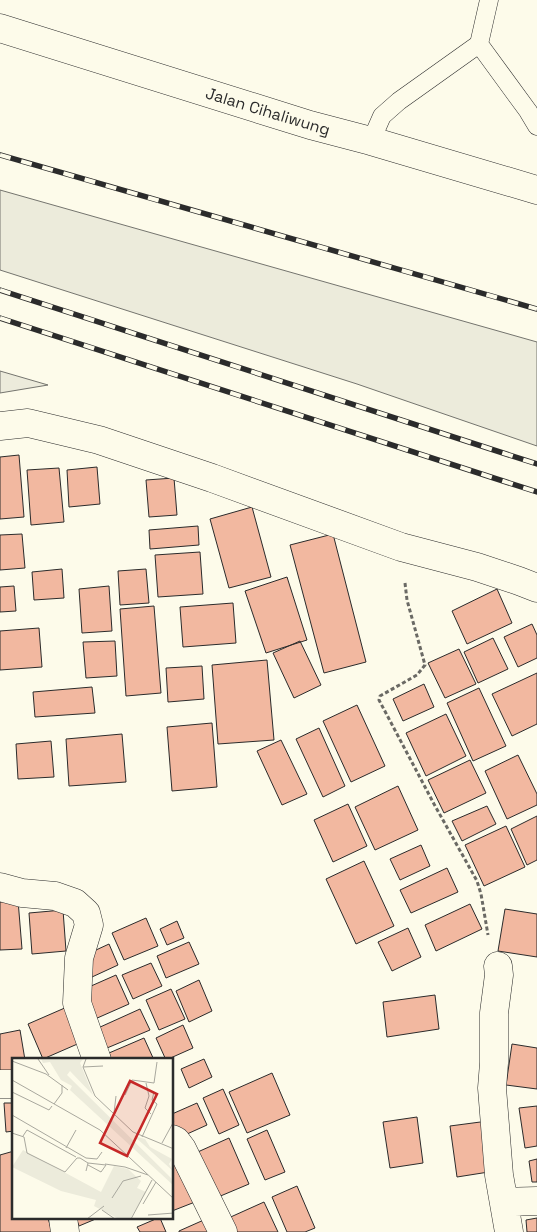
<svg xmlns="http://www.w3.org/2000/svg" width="537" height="1232" viewBox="0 0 537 1232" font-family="'Space Grotesk',sans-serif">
<rect width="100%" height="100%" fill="#fdfbea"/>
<path fill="#ecebdb" stroke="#74746e" d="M 0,190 L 537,342 L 537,446 L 357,384 L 0,270 Z
M 0,371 L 48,385 L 0,393 Z"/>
<path fill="#f2b8a0" stroke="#2b2b2b" d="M 19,455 L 24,517 L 0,519 L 0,457 Z
M 97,467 L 100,504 L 69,507 L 67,470 Z
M 59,468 L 64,522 L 31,525 L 27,470 Z
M 174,478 L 177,515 L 149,517 L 146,480 Z
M 252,507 L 271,577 L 229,588 L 210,519 Z
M 198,526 L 199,545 L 150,549 L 149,530 Z
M 22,534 L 25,568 L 0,570 L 0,535 Z
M 333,534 L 366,662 L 324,673 L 290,545 Z
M 200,552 L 203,594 L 158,597 L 155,555 Z
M 62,569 L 64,598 L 34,600 L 32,572 Z
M 146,569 L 149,603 L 120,605 L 118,571 Z
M 287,577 L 307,640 L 266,653 L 245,591 Z
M 14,586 L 16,611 L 0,612 L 0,587 Z
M 109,586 L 112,631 L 82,633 L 79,589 Z
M 497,589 L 512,623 L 467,644 L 452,611 Z
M 233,603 L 236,643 L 183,647 L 180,607 Z
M 154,606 L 161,693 L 126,696 L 120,609 Z
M 532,624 L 537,635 L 537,658 L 518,667 L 504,637 Z
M 39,628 L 42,667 L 0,670 L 0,631 Z
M 493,638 L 508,669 L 478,683 L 464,652 Z
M 115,641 L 117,676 L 86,678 L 83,642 Z
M 300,641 L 321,685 L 294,698 L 273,653 Z
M 459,649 L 476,684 L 445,698 L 428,663 Z
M 267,660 L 274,740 L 218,744 L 212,665 Z
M 202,666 L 204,699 L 168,702 L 166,668 Z
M 537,673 L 537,724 L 512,736 L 492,694 Z
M 424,684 L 434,707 L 403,721 L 393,699 Z
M 92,687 L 95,713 L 35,717 L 33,692 Z
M 479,688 L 506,746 L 473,761 L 447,703 Z
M 357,705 L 385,766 L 351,782 L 323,721 Z
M 446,714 L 466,756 L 426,776 L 406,733 Z
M 212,723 L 217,787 L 172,791 L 167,727 Z
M 319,728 L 345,786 L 323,797 L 296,739 Z
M 122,734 L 126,782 L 69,786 L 66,739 Z
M 281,740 L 307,794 L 282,805 L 257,751 Z
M 51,741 L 54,777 L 18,779 L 16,744 Z
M 518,755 L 537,794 L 537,805 L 507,819 L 485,771 Z
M 470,760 L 486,793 L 444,813 L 428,780 Z
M 398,786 L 418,830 L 375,850 L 355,807 Z
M 348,804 L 367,846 L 333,862 L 314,820 Z
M 487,806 L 496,824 L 462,841 L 452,821 Z
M 537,816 L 537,860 L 527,865 L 511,829 Z
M 506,826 L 525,867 L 484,886 L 465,845 Z
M 421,845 L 430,866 L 400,880 L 390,859 Z
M 364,861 L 394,926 L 356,944 L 326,879 Z
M 447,868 L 458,892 L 411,913 L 400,890 Z
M 18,900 L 22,949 L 0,950 L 0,902 Z
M 470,904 L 482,929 L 436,951 L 425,925 Z
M 505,909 L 537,914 L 537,957 L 498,951 Z
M 63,910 L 66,951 L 32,954 L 29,913 Z
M 146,918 L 158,946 L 124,960 L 112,933 Z
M 177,921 L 184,938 L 167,945 L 160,929 Z
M 408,928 L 421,957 L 392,971 L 378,942 Z
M 189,942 L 199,964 L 166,978 L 157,956 Z
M 109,944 L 118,965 L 92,977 L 83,956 Z
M 151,963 L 162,986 L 133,999 L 122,975 Z
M 116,975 L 129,1004 L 95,1019 L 82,990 Z
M 199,980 L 212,1011 L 189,1022 L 176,991 Z
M 171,989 L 185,1019 L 159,1030 L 146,1000 Z
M 435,995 L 439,1029 L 387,1037 L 383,1002 Z
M 67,1007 L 82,1042 L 43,1059 L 28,1024 Z
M 140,1009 L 150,1030 L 107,1048 L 98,1028 Z
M 183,1025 L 193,1048 L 166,1060 L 156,1038 Z
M 20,1030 L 25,1060 L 14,1060 L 14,1078 L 0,1080 L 0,1034 Z
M 144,1038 L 154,1060 L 112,1060 L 109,1053 Z
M 512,1044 L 537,1048 L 537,1089 L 506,1085 Z
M 204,1059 L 212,1077 L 189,1088 L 181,1069 Z
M 272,1073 L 290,1115 L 247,1133 L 229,1092 Z
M 223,1089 L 239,1125 L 219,1134 L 203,1098 Z
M 4,1103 L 14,1103 L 14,1131 L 6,1132 Z
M 197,1103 L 207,1125 L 176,1139 L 172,1130 L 172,1114 Z
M 537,1106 L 537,1146 L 525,1148 L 519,1108 Z
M 417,1117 L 423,1163 L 390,1168 L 383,1122 Z
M 488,1121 L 495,1171 L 457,1177 L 450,1126 Z
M 267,1130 L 285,1172 L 265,1180 L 247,1139 Z
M 229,1138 L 249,1184 L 211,1200 L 191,1155 Z
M 14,1151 L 14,1218 L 48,1218 L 52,1232 L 0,1232 L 0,1155 Z
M 172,1151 L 195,1202 L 172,1211 Z
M 537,1159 L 537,1182 L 532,1182 L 529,1161 Z
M 297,1186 L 315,1228 L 305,1232 L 287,1232 L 272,1197 Z
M 264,1202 L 278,1232 L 230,1232 L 224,1220 Z
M 76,1218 L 98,1218 L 79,1226 Z
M 158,1218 L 160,1218 L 166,1232 L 140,1232 L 137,1227 Z
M 537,1218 L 537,1232 L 527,1232 L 526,1220 Z
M 206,1219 L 212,1232 L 179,1232 L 179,1231 Z"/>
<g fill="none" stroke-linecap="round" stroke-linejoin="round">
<defs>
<path id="service" d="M 479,44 L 528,111 L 537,126
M 371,141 L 382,116 L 399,101 L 479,44 L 489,0"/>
<path id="minor" d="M 0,426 L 28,423 L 99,440 L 212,478 L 401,547 L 477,567 L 519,581 L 537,588
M 0,887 L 22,893 L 55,896 L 75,903 L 86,913 L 89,925 L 79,958 L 77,1003 L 97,1060
M 498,966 L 499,975 L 494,1013 L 494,1063 L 492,1088 L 499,1175 L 509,1232
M 0,1084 L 14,1084
M 172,1139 L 176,1141 L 182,1149 L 223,1232
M 504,1202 L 537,1201
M 63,1218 L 65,1232"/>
<path id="trunk" d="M 0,28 L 310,125 L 371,141 L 537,190"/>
</defs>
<use href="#service" stroke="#2b2b2b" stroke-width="19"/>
<use href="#minor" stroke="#2b2b2b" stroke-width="29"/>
<use href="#trunk" stroke="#2b2b2b" stroke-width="29"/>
<path stroke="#6a6964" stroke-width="3" stroke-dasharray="4 2.5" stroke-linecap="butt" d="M 405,583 L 407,600 L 425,665 L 417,675 L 380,696 L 379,700 L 434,804 L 477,881 L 481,894 L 488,935"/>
<use href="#service" stroke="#fdfbea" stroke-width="18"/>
<use href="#minor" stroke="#fdfbea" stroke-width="28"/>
<use href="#trunk" stroke="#fdfbea" stroke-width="28"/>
<defs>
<path id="rail" d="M 0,155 L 537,309
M 0,290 L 537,464
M 0,318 L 537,492"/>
</defs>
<use href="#rail" stroke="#2b2b2b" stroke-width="5.5"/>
<use href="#rail" stroke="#fdfbea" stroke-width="4" stroke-dasharray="11" stroke-linecap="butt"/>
</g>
<g text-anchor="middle" stroke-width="4" stroke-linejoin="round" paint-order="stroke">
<g font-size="16" fill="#2b2b2b" stroke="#fdfbea">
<text transform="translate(268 111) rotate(17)" y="6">Jalan Cihaliwung</text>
</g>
</g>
<g transform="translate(12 1058)">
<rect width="161" height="161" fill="#fdfbea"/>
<path d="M 29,1 L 71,1 L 68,5 L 81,37 L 58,13 L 55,17 L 159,120 L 161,127 L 58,32 L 60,28 L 49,22 L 38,4 L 31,5 ZM 122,78 L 133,81 L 138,89 L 160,101 L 157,106 L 161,113 ZM 11,92 L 89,134 L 102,108 L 116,111 L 129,123 L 125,130 L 134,134 L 118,161 L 107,161 L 82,148 L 84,142 L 49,133 L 0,109 Z" fill="#ecebdb"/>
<path fill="none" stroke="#a9a89e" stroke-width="1" d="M 26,1 L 37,17M 74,1 L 71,9 L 91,8M 0,3 L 34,16 L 56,32M 71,9 L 83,38 L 121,74 L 162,91M 0,22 L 88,72 L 162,141M 134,25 L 137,38 L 133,50 L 139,56M 0,34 L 37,52 L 40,48M 113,37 L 120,22 L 142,25 L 145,4M 42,46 L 50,35 L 50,27M 102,55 L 104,38M 0,57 L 74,100 L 85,101 L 90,94M 0,75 L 12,79 L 15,95 L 53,114 L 65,100 L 68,100 L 76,105 L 74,113M 11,78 L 15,72 L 64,99M 130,79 L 145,46 L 140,42 L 142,34M 150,85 L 162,63M 54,90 L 64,72M 93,106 L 113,109 L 136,117M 76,107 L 89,114 L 94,107 L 76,105M 100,140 L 111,123 L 129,118M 131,146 L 144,124M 90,152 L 103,161M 136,157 L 162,155M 75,161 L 92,148M 119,161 L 140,122"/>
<path fill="#c62828" fill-opacity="0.15" stroke="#c62828" stroke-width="2.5" d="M 118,23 L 145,36 L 115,98 L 88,85 Z"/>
<rect width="161" height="161" fill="none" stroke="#2b2b2b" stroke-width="2.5"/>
</g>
</svg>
